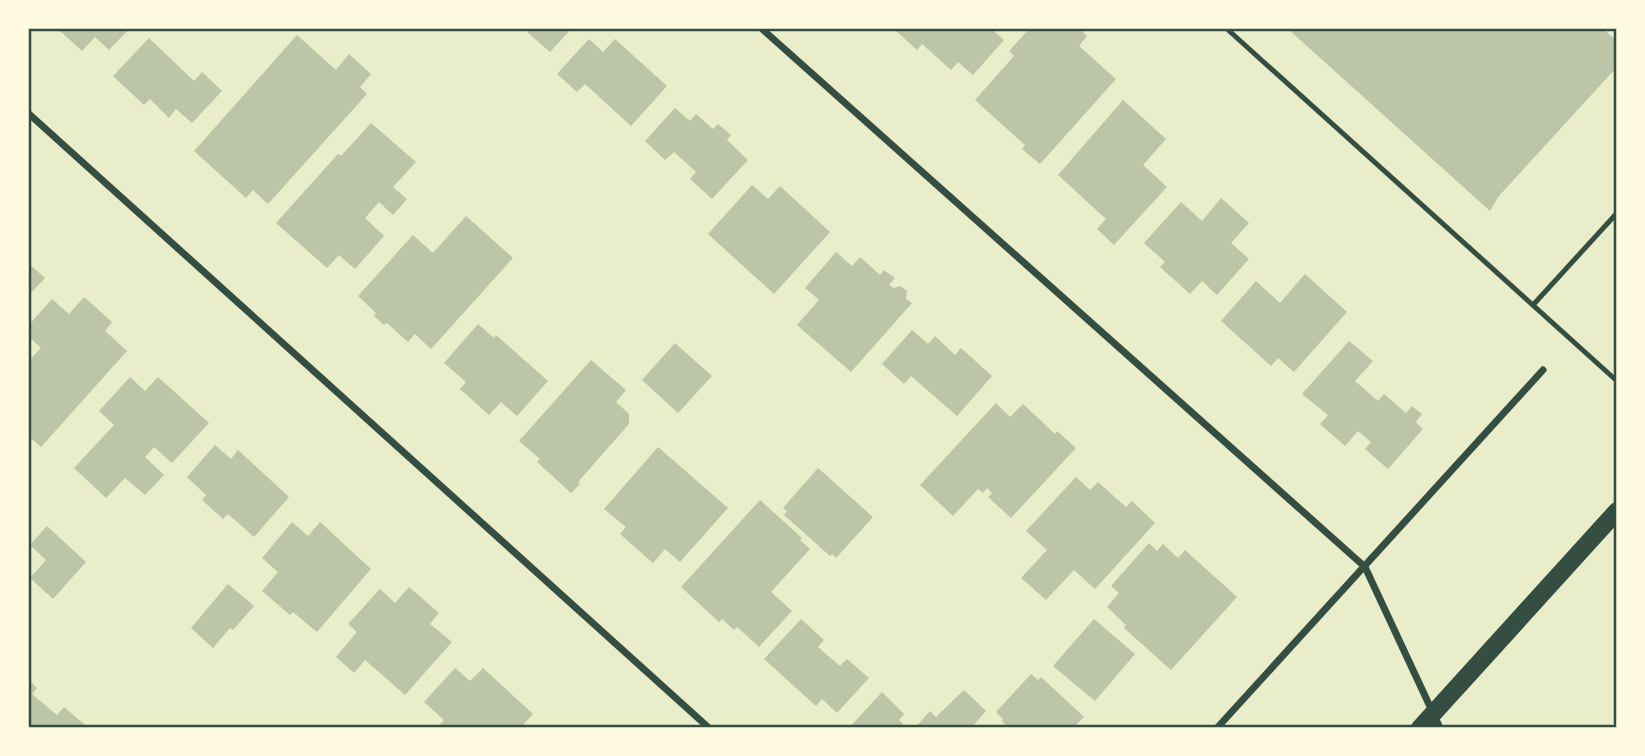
<svg xmlns="http://www.w3.org/2000/svg" width="1645" height="756" font-family="'Public Sans',sans-serif">
<style>
.building{fill:#bcc5a7}
.lines{fill:none;stroke-linecap:round;stroke-linejoin:round}
.service{stroke:#344e41;stroke-width:5}
.minor{stroke:#344e41;stroke-width:7}
.primary{stroke:#344e41;stroke-width:18}
.neatline{fill:none;stroke:#344e41;stroke-width:2.5}
</style>
<rect width="100%" height="100%" fill="#e9edc9"/>
<!-- building -->
<path class="building" d="M57,28h73l-21,22 -14,-13 -13,14z
M531,28h41l-22,24 -23,-20z
M896,28h94l14,12 -31,35 -15,-13 -7,8 -29,-26 -5,6 -23,-21z
M1030,28h48l9,8 -8,10 37,33 -76,85 -18,-15 3,-4 -50,-45 39,-44 -5,-5z
M1287,28h315l15,13v26l-119,130 -8,14z
M297,35l39,35 13,-16 22,20 -11,13 7,7 -99,110 -15,-14 -7,8 -52,-47z
M149,38l45,43 8,-9 20,19 -30,32 -16,-14 -7,9 -19,-19 -6,6 -31,-29z
M589,39l14,13 12,-13 52,47 -36,40 -46,-42 -8,8 -20,-18z
M1123,100l43,39 -23,26 24,22 -53,58 -17,-16 9,-10 -48,-44z
M675,108l15,13 6,-7 17,15 5,-5 13,11 -4,5 21,20 -36,39 -22,-20 6,-7 -22,-20 -9,8 -20,-19z
M371,123l45,39 -23,25 14,12 -14,16 -14,-13 -14,16 19,18 -29,33 -16,-14 -12,13 -51,-45 62,-69 3,2z
M752,185l16,14 12,-13 50,46 -56,62 -66,-60z
M1221,198l28,25 -18,20 18,16 -32,36 -15,-14 -12,13 -30,-27 5,-5 -21,-19 37,-41 21,19z
M466,216l47,42 -82,91 -16,-15 -7,8 -21,-19 -3,2 -10,-9 2,-3 -18,-17 55,-61 20,18z
M836,252l16,14 8,-9 20,18 4,-5 11,8 -6,7 5,3 6,-2 7,5 -1,8 6,4 -61,69 -54,-47 22,-25 -14,-12z
M28,263l17,15 -17,18z
M1305,274l42,38 -53,60 -16,-14 -7,8 -50,-45 35,-40 24,22z
M84,297l28,25 -7,9 22,20 -86,96 -13,-11v-74l13,-14 -13,-12v-10l24,-27 17,15z
M478,324l16,14 2,-3 52,46 -31,35 -16,-14 -12,13 -29,-26 6,-7 -22,-19z
M912,330l16,14 7,-8 20,19 6,-7 31,28 -35,40 -46,-40 -7,8 -22,-20z
M1349,341l24,20 -18,20 23,20 6,-7 22,19 6,-7 10,8 -6,8 7,7 -35,40 -23,-20 6,-7 -13,-11 -13,15 -25,-22 8,-9 -26,-21z
M675,343l37,33 -34,37 -36,-33z
M591,360l35,30 -10,12 13,12v10l-51,58 2,2 -9,9 -34,-31 3,-3 -21,-18z
M130,377l15,14 13,-14 51,46 -37,40 -18,-16 -9,10 19,18 -19,20 -20,-17 -19,20 -32,-30 40,-43 -15,-14z
M996,403l14,14 13,-13 32,30 2,-3 19,17 -65,70 -23,-21 4,-4 -5,-5 -4,5 -5,-4 -25,27 -33,-31z
M215,445l16,14 7,-9 51,47 -35,40 -26,-23 -5,5 -21,-19 4,-5 -19,-18z
M658,447l70,61 -48,54 -15,-13 -12,14 -33,-29 6,-7 -22,-18z
M818,468l55,49 -37,41 -4,-4 -2,2 -46,-41 3,-4 -4,-3z
M1076,477l14,13 8,-8 28,25 6,-6 23,22 -60,66 -21,-19 -28,30 -25,-22 26,-28 -21,-19z
M760,500l42,38 -2,2 10,9 -39,43 21,19 -33,36 -22,-20 -3,3 -12,-11 -3,3 -38,-35z
M292,522l16,14 12,-14 51,47 -54,63 -24,-20 -3,3 -28,-24 16,-19 -16,-14z
M47,526l39,36 -33,37 -23,-21 16,-18 -16,-15z
M1149,543l8,8 6,-7 15,14 7,-8 52,47 -66,73 -47,-42 2,-3 -19,-18 12,-14 -8,-7z
M228,584l26,22 -21,24 -3,-2 -17,20 -22,-20z
M409,587l30,26 -9,11 22,18 -47,53 -40,-35 -11,13 -18,-16 21,-25 -9,-8 32,-35 15,14z
M801,619l23,21 -6,7 22,19 7,-7 22,19 -32,35 -15,-14 -6,7 -52,-47z
M1094,619l41,35 -40,47 -42,-35z
M455,668l15,13 13,-13 50,46 -13,14h-83l7,-8 -20,-18z
M1031,674l7,6 3,-3 43,40 -11,11h-64l-7,-7 1,-2 -7,-7z
M28,679l9,9 -5,6 25,21 7,-8 20,17 -3,4h-53z
M964,690l22,21 -15,17h-56l15,-17 6,6z
M882,692l22,22 -5,6 8,8h-58z"/>
<g class="lines">
<!-- service -->
<path class="service" d="M1226,28l391,353
M1533,305l84,-92"/>
<!-- minor -->
<path class="minor" d="M761,28l604,539 75,161
M28,113l681,615
M1217,728l326,-358"/>
<!-- primary -->
<path class="primary" d="M1420,728l197,-217"/>
</g>
<!-- border -->
<rect width="1645" height="756" fill="none" stroke="#fefae0" stroke-width="60"/>
<rect x="30" y="30" width="1585" height="696" class="neatline"/>
</svg>
